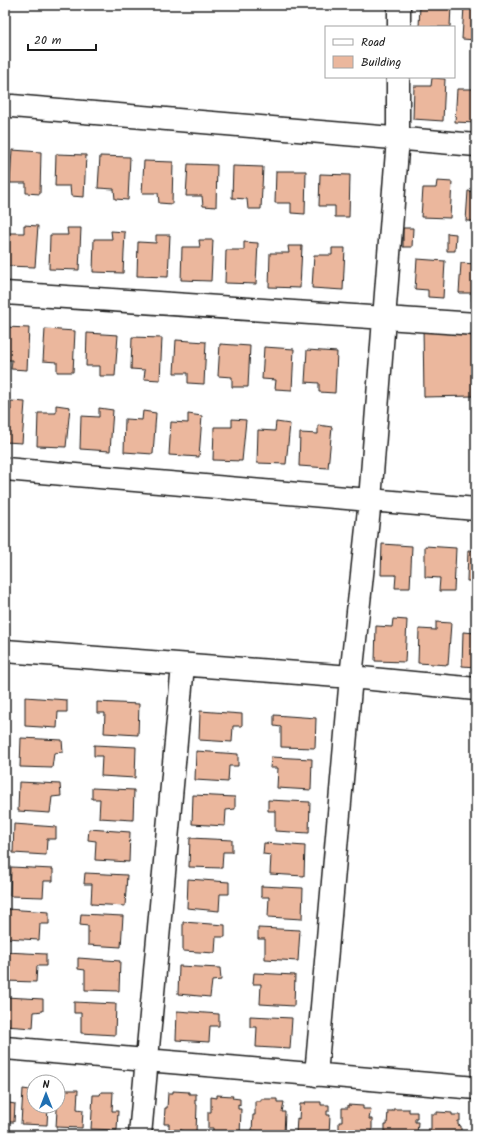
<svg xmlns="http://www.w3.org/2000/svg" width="481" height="1140" font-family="Kalam,sans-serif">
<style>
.building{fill:#ebb79d;stroke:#1c1c1c}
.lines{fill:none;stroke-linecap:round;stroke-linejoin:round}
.minor-casing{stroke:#1c1c1c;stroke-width:25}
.minor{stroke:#fff;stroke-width:22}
</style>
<rect width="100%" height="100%" fill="#fff"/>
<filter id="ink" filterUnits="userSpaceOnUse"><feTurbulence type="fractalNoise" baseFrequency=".025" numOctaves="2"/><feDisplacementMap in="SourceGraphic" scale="8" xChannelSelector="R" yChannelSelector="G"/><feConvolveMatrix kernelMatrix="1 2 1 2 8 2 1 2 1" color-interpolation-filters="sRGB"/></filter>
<g filter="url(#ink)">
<!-- building -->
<path class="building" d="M420,5l31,1 -1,21h-31z
M464,6l12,1v33l-14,-1z
M432,78l13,1 -2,42 -30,-2 1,-33h17z
M474,82h2v41l-21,-1 2,-33h17z
M12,150l29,2 -1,42 -14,-1v-10h-16z
M56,154l30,1 -2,42 -13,-1 -1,-10h-15z
M100,156l30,1 -2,43 -13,-1 -1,-10 -16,-1z
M144,161l29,1 -1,42 -13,-1 -1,-10h-16z
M188,164l29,1 -1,42 -13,-1 -1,-10h-16z
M233,166l30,1 -2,42h-13l-1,-10 -15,-1z
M276,171h30l-1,43 -14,-1v-10h-16z
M320,174l30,1 -1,42h-14v-11h-16z
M437,181l15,1 -2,36 -29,-1 2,-29h13z
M468,191l8,1v29h-10z
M24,225l14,1 -3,41 -30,-1 1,-33h18z
M67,228h14l-2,42 -30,-1 1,-34h18z
M403,228h10l-1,19h-9z
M111,231l14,1 -2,41 -30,-1 1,-33h18z
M447,233l9,1 -1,17h-8z
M156,235h14l-2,42 -31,-1 1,-34 18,1z
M199,240h14l-2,41 -30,-1 1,-33h18z
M244,242l14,1 -2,41 -31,-1 1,-33h18z
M288,246h14l-2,42 -31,-1 1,-34h19z
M332,248h13l-2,42 -31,-2 2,-33h18z
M417,259l28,2 -2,37 -15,-1v-7l-13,-1z
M461,263l15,1v37h-4v-8h-13z
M5,327l24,1 -2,42 -16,-1 1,-9h-7z
M423,327h49l1,69 -49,1z
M45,329l30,2 -2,41h-16v-10l-14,-1z
M87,333l31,2 -3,41h-15v-10h-14z
M132,337l30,1 -2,42 -16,-1 1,-9 -14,-1z
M176,340l30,2 -2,42 -16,-1v-10h-14z
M220,344l30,2 -2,41h-16v-10l-14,-1z
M264,347l30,2 -2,41 -17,-1 1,-9 -14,-1z
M307,350l30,2 -2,41 -16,-1v-9l-14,-1z
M11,401l14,1 -3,41 -17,-1v-33l6,1z
M56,405l14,2 -4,40 -29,-1 1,-33h18z
M99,408l14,2 -3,41 -30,-2 1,-33 18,1z
M143,411l13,2 -3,41 -29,-2 1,-33 17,1z
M188,414l14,2 -3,41 -30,-2 2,-33 17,1z
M232,419l14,1 -4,41 -29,-1 1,-33h18z
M276,422l14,2 -4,40 -29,-1 1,-33 17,1z
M318,425l14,2 -4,41 -29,-2 1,-33 18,1z
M382,544l30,2 -2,42h-15l1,-13h-15z
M425,546l31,2 -2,43h-15l1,-13 -15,-1z
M468,550l8,1v30h-9z
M393,619l14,1 -2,42 -30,-1 1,-35 16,1z
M436,622l15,1 -3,42 -30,-2 1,-34 17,1z
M463,632l13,1v34l-14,-1z
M25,697l42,3v12h-9l-1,16 -32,-2z
M97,702l42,2 -1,31 -34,-2 1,-20h-8z
M200,711l42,3v12h-9l-1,16 -33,-2z
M274,715l42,3 -1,30 -34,-1v-20l-7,-1z
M21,738l41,2 1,12 -9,1 -2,15 -32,-1z
M94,745l42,2 -1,31 -34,-2 1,-20h-8z
M196,751l42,3v12h-9l-1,16 -33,-2z
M271,757l41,2 -1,31 -34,-2 1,-20h-8z
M19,782l41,2 1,12 -9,1 -2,16 -32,-2z
M92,788l42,2 -1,30 -34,-2 1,-19h-8z
M193,795l42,2v12l-9,1 -1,16 -33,-2z
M268,800l42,2 -1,31 -34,-2v-20h-7z
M14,824l42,3v12h-9l-1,16 -33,-2z
M89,829l41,3 -1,30 -34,-2 1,-19 -8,-1z
M190,838l42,2v12h-9l-1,16 -33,-1z
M264,843l41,3 -1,30 -34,-2 1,-19 -8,-1z
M11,867l42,2v12h-9l-1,16 -33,-1z
M85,873l42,2 -2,31 -34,-2 1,-20h-8z
M188,879l41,3v12h-9l-1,17 -32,-3z
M261,886l42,2 -1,31 -34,-2 1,-20h-8z
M7,909l42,3v12h-9l-1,16 -33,-2z
M81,914l42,2 -2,31 -33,-2v-19l-8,-1z
M183,922l42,3v12h-9l-1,16 -32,-2z
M258,928l42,2 -2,31 -33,-2v-20h-7z
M5,952l41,2v12h-9l-1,16 -31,-1z
M78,958l42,3 -1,30 -34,-1v-20l-7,-1z
M179,966l41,2 1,12 -9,1 -2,16 -32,-3z
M254,973l41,2 -1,31 -34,-2 1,-20h-8z
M5,997l38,2v12l-9,1 -1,16 -28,-2z
M74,1002l42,2 -1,31 -34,-2v-20h-7z
M177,1011l42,3v12h-9l-1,16 -33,-2z
M250,1016l42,2 -2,31 -34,-2 1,-20h-7z
M5,1084h4v19l6,1 -1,18h-9z
M31,1086h3v20h14l-1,19 -26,-1 2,-35 7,1z
M66,1090h12l-1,19 6,1 -1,18 -26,-1 2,-35 7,1z
M173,1091l16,1v2h7v6h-1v4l2,1 -1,28 -14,-1v-2h-13v-6h-5l1,-16h2l1,-15h5z
M101,1092h12l-1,19h6l-1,19 -26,-1 2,-34h7z
M217,1095l16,1 -1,2 8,1v6l-2,-1v5h3l-1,26 -27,-1v-6h-5v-16h3v-15l6,1z
M261,1099h16v3h7l-2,10h3l-1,23h-27v-4h-5l1,-16h2v-14h6z
M305,1102h16v3h8v6h-2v4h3l-1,20 -33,-1 1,-16 2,1 1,-15h5z
M348,1105l15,1v3h8l-2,10h3v16h-33v-13h3v-14h6z
M393,1109h16v3h8v6h-2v4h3l-1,13h-32v-10h2l1,-14h5z
M437,1112l15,1v2h8v6h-2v4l3,1v9h-33v-6h3v-15h6z"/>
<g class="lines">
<!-- minor casing -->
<g class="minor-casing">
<path id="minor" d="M399,27v-22
M12,106l464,39
M5,293l471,31
M5,469l471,40
M5,651l346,26 125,12
M5,1048l471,40
M316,1075l35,-398 19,-177 28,-362v-61
M140,1135l43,-470"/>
</g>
<!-- minor -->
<use href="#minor" class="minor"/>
</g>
</g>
<!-- margin -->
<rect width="481" height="1140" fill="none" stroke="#fff" stroke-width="20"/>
<rect x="10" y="10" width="461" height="1120" fill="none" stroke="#1c1c1c" stroke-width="1.5" filter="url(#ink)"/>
<!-- legend -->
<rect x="325" y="26" width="130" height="52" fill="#ffffff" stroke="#a4a4a4"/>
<rect x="333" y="39" width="20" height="6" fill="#ffffff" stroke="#a4a4a4"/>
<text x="361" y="46" font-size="12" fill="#1c1c1c">Road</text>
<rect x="333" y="56" width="20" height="12" fill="#ebb79d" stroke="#a4a4a4"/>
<text x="361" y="66" font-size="12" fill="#1c1c1c">Building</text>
<!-- north arrow -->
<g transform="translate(46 1094)"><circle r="19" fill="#ffffff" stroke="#a4a4a4"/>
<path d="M0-3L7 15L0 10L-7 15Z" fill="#1f6fb2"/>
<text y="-6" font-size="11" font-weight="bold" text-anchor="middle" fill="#1c1c1c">N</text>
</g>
<!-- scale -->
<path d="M28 44v6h68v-6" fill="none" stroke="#1c1c1c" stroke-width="2"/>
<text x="34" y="44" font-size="12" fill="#1c1c1c" stroke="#ffffff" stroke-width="3" paint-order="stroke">20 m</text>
</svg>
